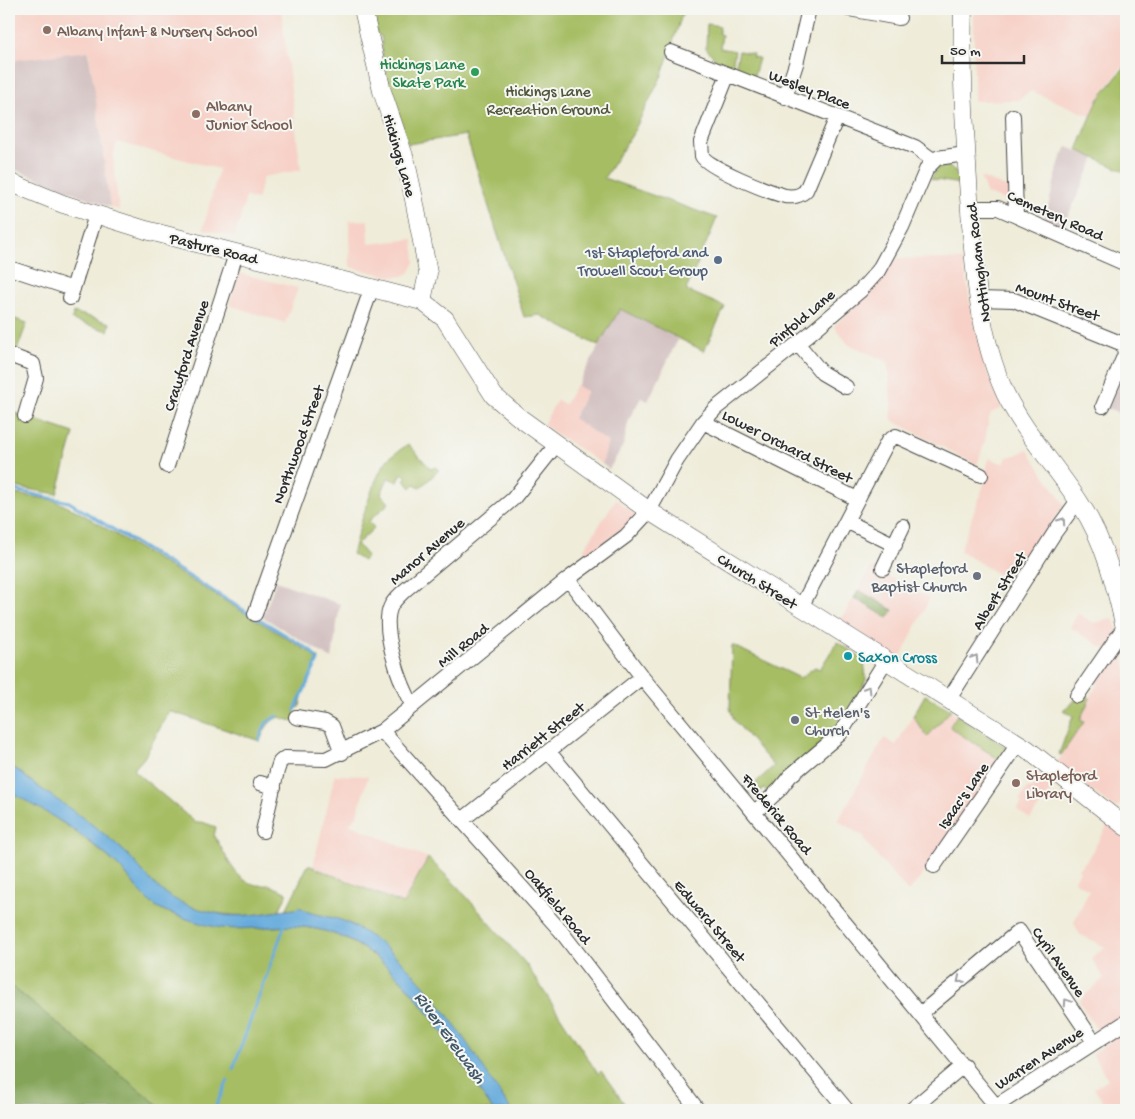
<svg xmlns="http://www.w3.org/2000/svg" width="1135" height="1119" font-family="'Gochi Hand',sans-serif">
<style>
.built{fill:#f7d1c7}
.industrial{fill:#d2bfc0}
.green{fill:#a6bd63;stroke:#687447}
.forest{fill:#84a459;stroke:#586842}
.water{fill:#66abdc;stroke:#486b84}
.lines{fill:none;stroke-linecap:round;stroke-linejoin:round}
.stream{stroke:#66abdc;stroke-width:3}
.minor-casing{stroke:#484845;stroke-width:16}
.major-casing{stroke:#484845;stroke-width:19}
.minor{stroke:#fff;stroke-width:14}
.major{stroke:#fff;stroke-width:18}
.oneway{stroke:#a0a0a0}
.education-dot{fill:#8d6e63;stroke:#f6f6f2;stroke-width:2}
.leisure-dot{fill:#2e9e5b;stroke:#f6f6f2;stroke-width:2}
.service-dot{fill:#5c6f8a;stroke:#f6f6f2;stroke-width:2}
.worship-dot{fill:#6b7280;stroke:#f6f6f2;stroke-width:2}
.culture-dot{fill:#0f9aa8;stroke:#f6f6f2;stroke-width:2}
.labels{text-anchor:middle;stroke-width:4;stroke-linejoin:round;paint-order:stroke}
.education-label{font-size:16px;fill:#785e54;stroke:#f6f6f2;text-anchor:start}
.leisure-label{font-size:16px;fill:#27864d;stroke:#f6f6f2;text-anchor:end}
.street-label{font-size:16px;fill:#2b2b2b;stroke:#f6f6f2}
.park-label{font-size:16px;fill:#50573c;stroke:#f6f6f2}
.service-label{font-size:16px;fill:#4e5e75;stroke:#f6f6f2;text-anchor:end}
.worship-label{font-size:16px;fill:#5b616d;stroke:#f6f6f2;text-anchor:end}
.culture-label{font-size:16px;fill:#0d838f;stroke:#f6f6f2;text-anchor:start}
.water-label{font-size:18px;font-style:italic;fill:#405869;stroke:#f6f6f2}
</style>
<rect width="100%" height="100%" fill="#f6f6f2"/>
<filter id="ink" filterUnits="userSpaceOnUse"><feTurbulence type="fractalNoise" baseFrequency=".02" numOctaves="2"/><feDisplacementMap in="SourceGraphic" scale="10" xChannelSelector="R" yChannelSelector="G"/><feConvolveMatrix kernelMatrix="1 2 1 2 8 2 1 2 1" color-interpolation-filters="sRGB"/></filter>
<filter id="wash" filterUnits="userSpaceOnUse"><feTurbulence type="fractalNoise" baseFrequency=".0096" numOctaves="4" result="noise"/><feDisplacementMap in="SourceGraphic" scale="20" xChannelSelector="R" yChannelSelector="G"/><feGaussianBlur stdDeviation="1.12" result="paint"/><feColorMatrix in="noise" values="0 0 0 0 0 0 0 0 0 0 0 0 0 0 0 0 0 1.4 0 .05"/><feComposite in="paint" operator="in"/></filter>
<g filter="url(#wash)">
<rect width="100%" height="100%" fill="#efecd9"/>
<!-- built -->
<path class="built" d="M9,9h272l20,161 -38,7 -6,23 -11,-3 -11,40 -32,-8 16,-60 -102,-27 -4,16 6,52 -9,-3 -21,-156 -80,10z
M974,9h152v52l-29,39 -6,16 -60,-25 -13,9 -44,1z
M980,177l29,11 -1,13 -21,-7z
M368,220l1,24 44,-5 2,23 -6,11 -6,3 -11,1 -42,-10 -1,-46z
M897,258l66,2 7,42 9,40 9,33 14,33 -11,5 -2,5 -4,23 -8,24 -85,-45 -4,-58 -40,-18 -14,-18 36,-33z
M239,273l59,15 -13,35 -56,-18z
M576,385l11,6 -14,26 35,25 -6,22 -59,-39 14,-25 8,4z
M1027,449l37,55 -51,79 -53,-32 23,-64 6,-29 15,6 3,-7 10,-2z
M616,499l21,17 -48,39 -5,-6z
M1126,545v55l-11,-51z
M871,567l59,31 -30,61 -59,-39z
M1078,614l16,9 19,-5 7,19 6,34v109l-3,19 -4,7 -4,2 -59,-44 28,-42 -4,-2 31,-67 -41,-26z
M925,695l82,53 -82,124 -17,20 -44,-52 1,-3 -27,-16 46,-83 12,7z
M335,775l33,1 -11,40 -8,8 79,34 -25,47 -90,-39z
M1043,776l12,9 -25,34 -13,-9 5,-8 -3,-2 9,-13 4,2z
M1108,825l18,14v271h-27l7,-4 -12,-18 14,-9 -16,-25 14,-9 -27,-44 25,-23 -13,-20 14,-11 -26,-13 -5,-12 15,-32 -15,-9 6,-10 -2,-2 9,-9z"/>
<!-- industrial -->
<path class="industrial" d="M88,51l6,35 16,121 -101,-40v-91l7,-16z
M1067,147l28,11 -32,68 -18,-8 15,-58z
M619,309l59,30 -30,62 -7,-3 -12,21 -6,27 -14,23 -7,-5 6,-22 -35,-24 14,-27 -10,-5z
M1126,365v51l-18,-8z
M276,581l64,23 -8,55 -69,-42z"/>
<!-- green -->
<path class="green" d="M371,9h313l-22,66 -30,60 -28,43 113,40 -31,72 39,17 -21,44 -84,-42 -22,37 -58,-31 -16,2 -58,-182 -58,9c-9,-28 -20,-57 -25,-86 -2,-8 0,-13 -2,-22l-4,-1z
M707,24l13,2 -1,8 3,1 -2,13 15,3 -3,16 -15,-6 -11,-13z
M739,51l14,3 -1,3 7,1 -5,18 -19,-8z
M1126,65v107l-49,-22 21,-50z
M947,166l9,5 4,13 -29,-5 7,-12z
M73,312l37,11 -2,8 -36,-11z
M9,317l18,6 -10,27 -8,-3z
M9,411l65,22 -17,61 -48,-8z
M408,444l23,25 4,-2 4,3 -19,18 -5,-4 -4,4 -7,-8 3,-3 -5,-4 -4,9 -10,-4 -7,16 8,9 -20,18 5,7 -17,16 10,12 -4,5 -11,-7c7,-23 21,-79 37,-96 6,-5 13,-9 19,-14z
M9,493l44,7 26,12 240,146 -16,35 -3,13 -5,5v11l-16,-5c-12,5 -14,12 -19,24l-91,-30 -25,47 -11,12 63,53 6,-1 14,5 -2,9c11,15 19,43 39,48 5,2 11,1 16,1 6,2 12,5 18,8l-8,18c-34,10 -92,3 -119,-21 -13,-11 -22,-25 -34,-37 -28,-26 -60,-45 -90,-68 -10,-7 -16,-15 -27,-20z
M837,642l27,17 2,21 -21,42 -76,71 -5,-4 -7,4h-5v-7l22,-20 -40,-46 -4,-12 2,-63 68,33 15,-11 5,2z
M1083,694l7,4 -10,22 4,2 -23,33 -2,-1 14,-38 -10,-6z
M925,695l26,15 -24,27 -14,-21z
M957,715l50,33 -7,12 -49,-32 -1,-2z
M9,791c39,21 76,45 109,75 16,15 24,34 45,44 28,12 58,19 88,18 18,0 36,-3 53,-1 94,11 141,115 189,183h-329l-155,-126z
M428,858l28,27 70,79 72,110 3,-3 28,39h-118l-70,-103 -22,-27 -43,-39 -27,-18 -44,-12 -6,-4 -3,2 -10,1 22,-45 95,39z"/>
<!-- forest -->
<path class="forest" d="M859,590l34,20 -5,8 -34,-20z
M9,984l155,126h-155z"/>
<!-- water -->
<path class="water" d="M9,765c12,6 16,13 27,20 31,22 63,42 91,69 12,11 21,26 34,36 16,14 43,21 63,25 25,3 47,-4 72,-6l3,-2c4,1 5,3 9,5 14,4 28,5 40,11 75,38 118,121 163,187h-18c-47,-68 -96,-173 -189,-183 -27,-3 -55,4 -83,1 -18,-3 -41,-11 -58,-18 -19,-9 -22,-19 -35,-33 -9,-12 -22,-22 -33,-31 -26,-22 -57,-38 -86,-55z"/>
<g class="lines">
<!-- stream -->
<path class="stream" d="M9,489l60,13 181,112
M256,617l54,33 8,10 -23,50
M259,740l7,-17 11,-7
M233,1069l52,-145
M214,1110l14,-30"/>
</g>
</g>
<g filter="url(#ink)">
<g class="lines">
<!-- minor casing -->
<g class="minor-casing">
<path id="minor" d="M849,9l50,9
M671,52l244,95 19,14
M728,74l-27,68 1,14c6,12 68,36 83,40 7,1 16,0 21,-6l31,-73
M785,97l11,-33 13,-55
M1013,116l3,99
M970,208h28l128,56
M9,268l64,21
M70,298l26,-83
M979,299l35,1 109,44 2,10 -22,52
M798,344l24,29 24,14
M9,355l24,9 3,14 -11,38
M703,422l154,77
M167,466l69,-212
M846,521l49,24
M883,568l20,-42
M568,579l74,98 354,429 130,-84
M1114,581l12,4
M801,607l87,-166 8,-5 85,39
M255,614l117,-327
M1077,696l48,-70
M949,699l106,-167 19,-26 5,-4
M413,706c-12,-20 -33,-78 -22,-100 3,-6 9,-11 13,-15l109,-92 43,-54
M296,717l29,5 7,4 10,27
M382,731l178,199 138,180
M549,752l298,358
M260,783l14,4
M755,812l24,-22 11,-14 50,-42 46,-74
M462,820l180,-143
M263,831l14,-60 3,-9 5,-4 41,1 56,-28 186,-152 58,-43 23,-25 28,-51 26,-38 13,-14 91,-72 53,-45 18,-20 24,-44 25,-59 10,-10 29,-4
M934,866l84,-122
M920,1014l99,-83 75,111
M911,1110l53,-45"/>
</g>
<!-- major casing -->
<g class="major-casing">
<path id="major" d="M363,9l19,82 24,71 7,32 15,79 -6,28
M963,9c-2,63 2,125 6,188 5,66 8,135 36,196 20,41 52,74 76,112 25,38 35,84 45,127
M9,182l54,22 83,26 276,71 23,18 49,77 26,22 129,93 378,238 99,78"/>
</g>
<!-- minor -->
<use href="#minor" class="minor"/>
<!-- major -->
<use href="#major" class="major"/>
</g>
<!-- one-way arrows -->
<defs><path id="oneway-chevron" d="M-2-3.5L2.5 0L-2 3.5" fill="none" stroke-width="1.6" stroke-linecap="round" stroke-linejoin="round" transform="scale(1.25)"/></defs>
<g class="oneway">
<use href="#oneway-chevron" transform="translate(1062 521) rotate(-55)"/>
<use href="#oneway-chevron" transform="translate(975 658) rotate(-57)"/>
<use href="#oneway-chevron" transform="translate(868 689) rotate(-58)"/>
<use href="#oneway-chevron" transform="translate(960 980) rotate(140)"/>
<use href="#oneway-chevron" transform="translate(1067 1002) rotate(-124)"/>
</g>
</g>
<!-- markers -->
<g class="education-dot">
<circle cx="47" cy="30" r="5"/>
<circle cx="196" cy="114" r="5"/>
<circle cx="1016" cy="783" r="5"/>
</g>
<circle class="leisure-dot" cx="475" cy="72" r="5"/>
<circle class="service-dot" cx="718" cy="260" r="5"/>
<g class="worship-dot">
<circle cx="977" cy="576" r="5"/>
<circle cx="795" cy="720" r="5"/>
</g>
<circle class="culture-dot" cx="848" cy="656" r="5"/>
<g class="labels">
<!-- education labels -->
<g class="education-label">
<text x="57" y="36">Albany Infant &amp; Nursery School</text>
<text x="206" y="111">Albany<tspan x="206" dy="18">Junior School</tspan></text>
<text x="1026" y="780">Stapleford<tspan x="1026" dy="18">Library</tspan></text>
</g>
<!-- leisure labels -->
<g class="leisure-label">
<text x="465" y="69">Hickings Lane<tspan x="465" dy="18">Skate Park</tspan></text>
</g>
<!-- street labels -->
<g class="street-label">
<text transform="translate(810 88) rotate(21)" y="6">Wesley Place</text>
<text transform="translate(401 155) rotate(74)" y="6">Hickings Lane</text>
<text transform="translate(1056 214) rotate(24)" y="6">Cemetery Road</text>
<text transform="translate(214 247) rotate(14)" y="6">Pasture Road</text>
<text transform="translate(977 263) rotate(-97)" y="6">Nottingham Road</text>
<text transform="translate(1058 300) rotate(20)" y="6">Mount Street</text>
<text transform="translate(801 317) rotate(-40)" y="6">Pinfold Lane</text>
<text transform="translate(185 355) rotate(-72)" y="6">Crawford Avenue</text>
<text transform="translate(297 444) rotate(-70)" y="6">Northwood Street</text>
<text transform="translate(788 445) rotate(27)" y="6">Lower Orchard Street</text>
<text transform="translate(426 550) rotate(-41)" y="6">Manor Avenue</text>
<text transform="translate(758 580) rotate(32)" y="6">Church Street</text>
<text transform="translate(998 590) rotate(-58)" y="6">Albert Street</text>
<text transform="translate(462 644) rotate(-39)" y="6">Mill Road</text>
<text transform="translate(542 735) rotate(-38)" y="6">Harriett Street</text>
<text transform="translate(962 795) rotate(-55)" y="6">Isaac's Lane</text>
<text transform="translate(778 813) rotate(50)" y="6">Frederick Road</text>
<text transform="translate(559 905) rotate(50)" y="6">Oakfield Road</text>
<text transform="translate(711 920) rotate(50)" y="6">Edward Street</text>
<text transform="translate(1060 961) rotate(55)" y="6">Cyril Avenue</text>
<text transform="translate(1038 1057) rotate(-33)" y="6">Warren Avenue</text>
</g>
<!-- park labels -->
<g class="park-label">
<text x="548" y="96">Hickings Lane<tspan x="548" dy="18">Recreation Ground</tspan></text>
</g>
<!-- service labels -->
<g class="service-label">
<text x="708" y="257">1st Stapleford and<tspan x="708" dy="18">Trowell Scout Group</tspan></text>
</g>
<!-- worship labels -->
<g class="worship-label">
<text x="967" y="573">Stapleford<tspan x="967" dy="18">Baptist Church</tspan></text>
<text x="805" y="717" text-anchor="start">St Helen's<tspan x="805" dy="18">Church</tspan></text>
</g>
<!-- culture labels -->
<g class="culture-label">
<text x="858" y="662">Saxon Cross</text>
</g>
<!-- water labels -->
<g class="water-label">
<text transform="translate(451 1037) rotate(54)" y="6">River Erewash</text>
</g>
</g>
<!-- margin -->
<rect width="1135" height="1119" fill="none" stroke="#f6f6f2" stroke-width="30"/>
<!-- scale -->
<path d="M942 55v8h82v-8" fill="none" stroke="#2b2b2b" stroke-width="2.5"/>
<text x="950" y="55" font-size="15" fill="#2b2b2b" stroke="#f6f6f2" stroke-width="4" paint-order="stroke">50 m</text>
</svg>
